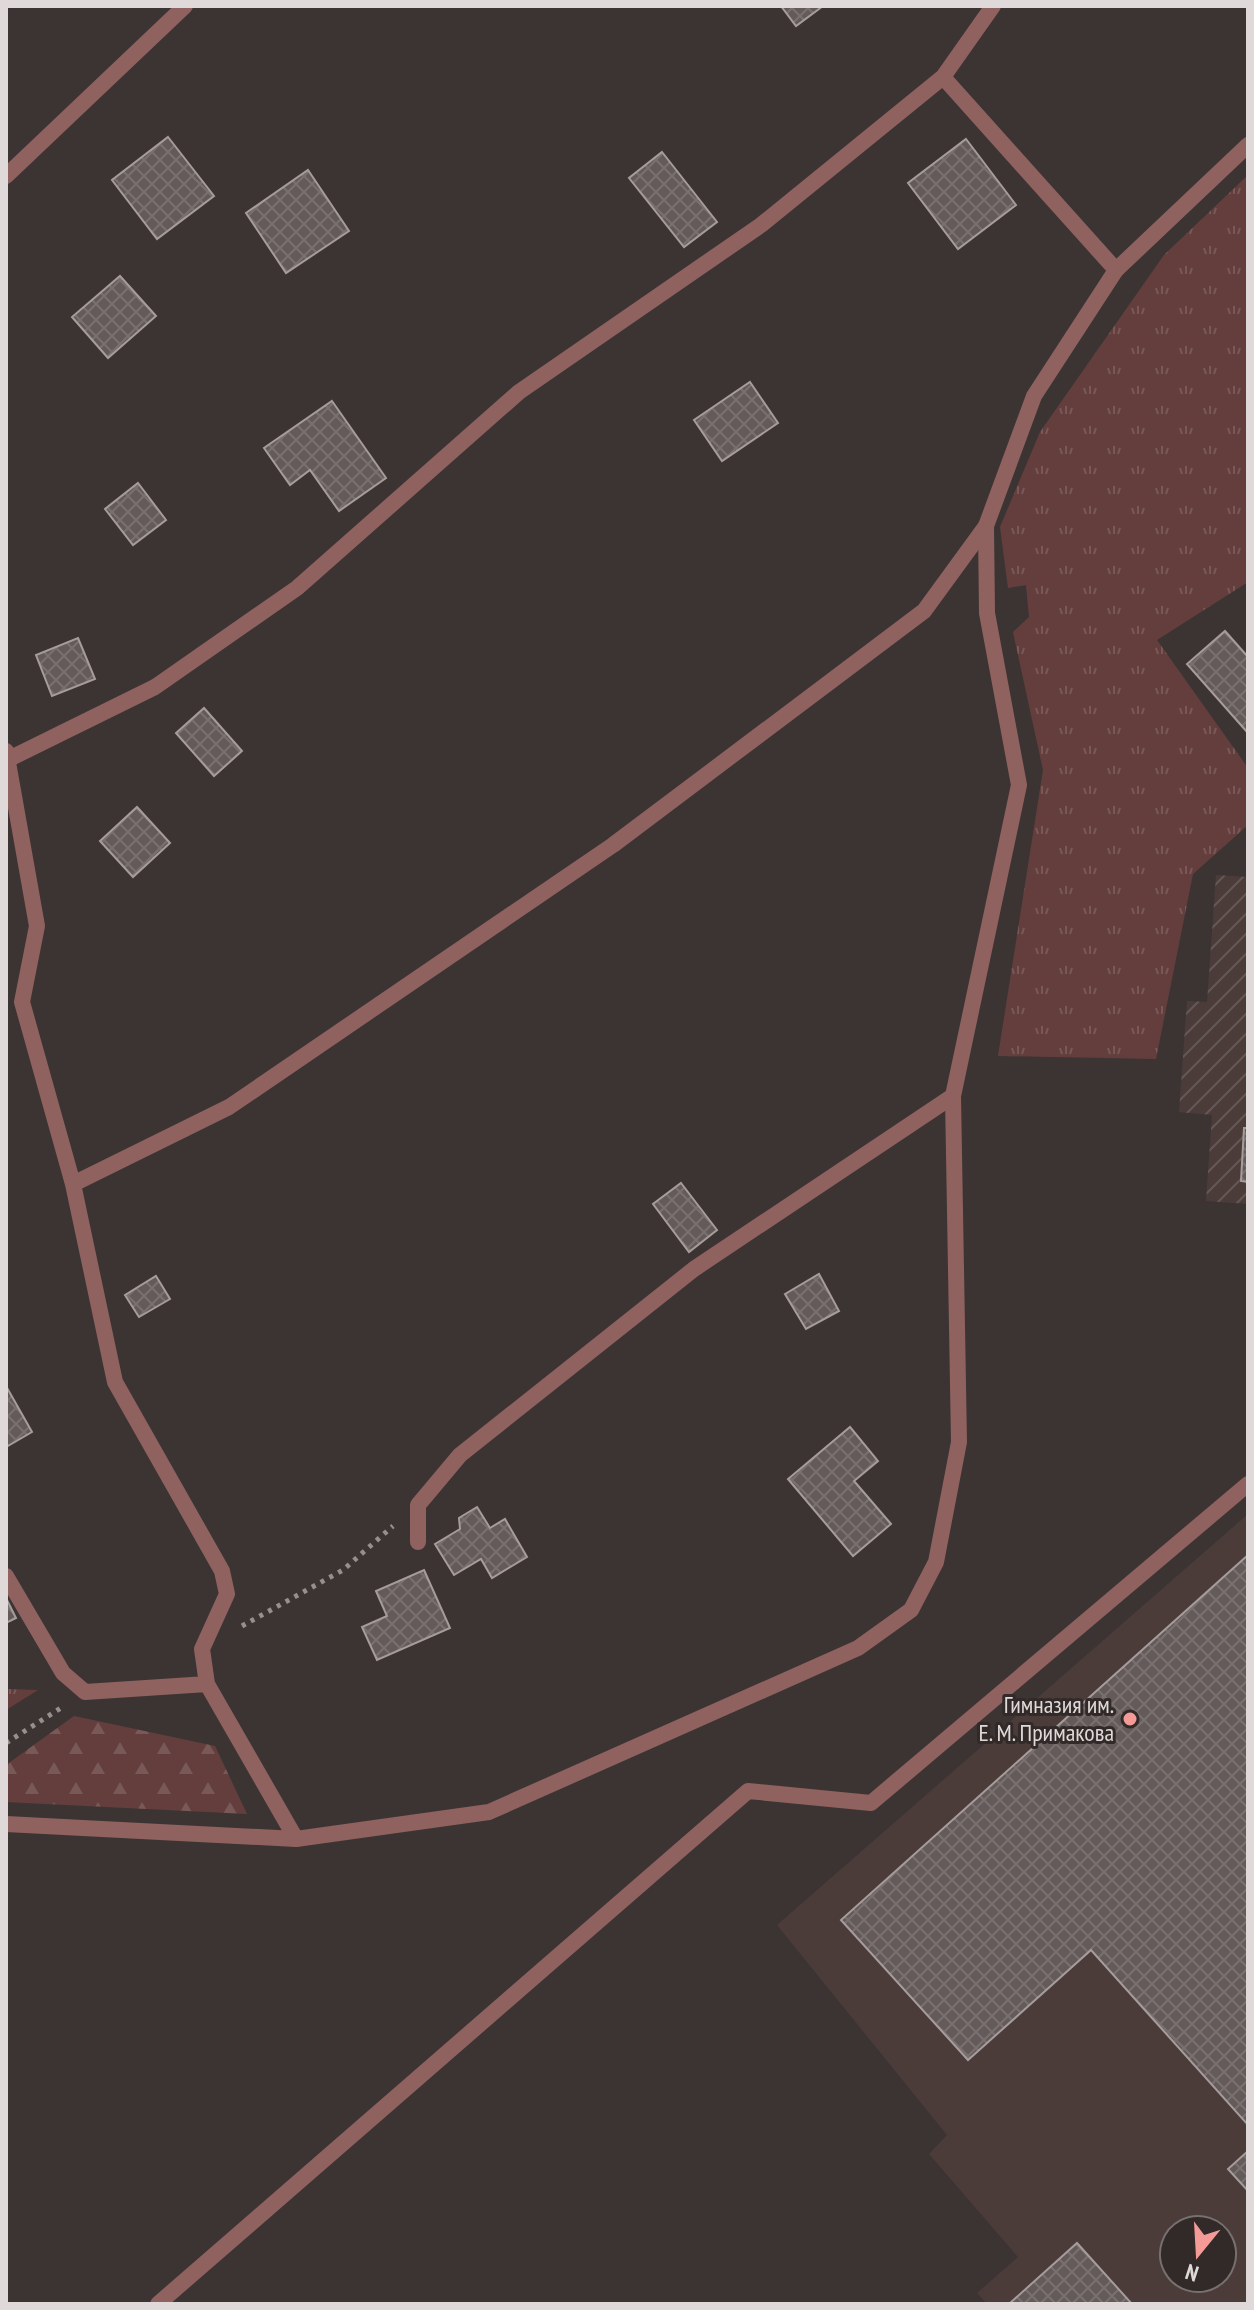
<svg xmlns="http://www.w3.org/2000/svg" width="1254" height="2310" font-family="'PT Sans Narrow',sans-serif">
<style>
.built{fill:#4b3c3a;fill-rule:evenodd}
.industrial{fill:url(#industrial-furrows)}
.grass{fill:url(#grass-tufts)}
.forest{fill:url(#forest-firs)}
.building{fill:url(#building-cross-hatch);stroke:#a69c9b;stroke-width:2}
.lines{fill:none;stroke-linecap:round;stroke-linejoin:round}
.path{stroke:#958f8e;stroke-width:5;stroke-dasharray:4 6;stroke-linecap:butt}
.lane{stroke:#8f625f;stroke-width:16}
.street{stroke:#8f625f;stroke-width:16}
.poi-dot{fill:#f59b97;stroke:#312a29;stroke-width:3}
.labels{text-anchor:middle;stroke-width:6;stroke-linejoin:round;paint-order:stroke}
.poi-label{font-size:24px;fill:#dfdad9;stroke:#312a29;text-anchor:end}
</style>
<defs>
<pattern id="industrial-furrows" width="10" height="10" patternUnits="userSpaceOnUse" patternTransform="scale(2)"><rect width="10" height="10" fill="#4b3c3a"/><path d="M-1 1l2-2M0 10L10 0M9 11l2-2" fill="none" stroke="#645856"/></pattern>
<pattern id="grass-tufts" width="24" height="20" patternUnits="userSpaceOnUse" patternTransform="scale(2)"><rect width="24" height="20" fill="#633e3d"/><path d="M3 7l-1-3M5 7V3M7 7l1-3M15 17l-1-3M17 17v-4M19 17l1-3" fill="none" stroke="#795958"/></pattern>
<pattern id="forest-firs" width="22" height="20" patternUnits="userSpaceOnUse" patternTransform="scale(2)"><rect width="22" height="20" fill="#633e3d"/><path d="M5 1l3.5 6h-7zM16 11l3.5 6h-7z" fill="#795958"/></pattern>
<pattern id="building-cross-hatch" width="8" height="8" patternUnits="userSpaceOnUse" patternTransform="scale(2)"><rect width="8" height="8" fill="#635a59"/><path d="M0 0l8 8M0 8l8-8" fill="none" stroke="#797170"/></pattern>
</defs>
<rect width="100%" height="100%" fill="#3c3433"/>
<!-- built -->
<path class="built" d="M1248,1514v790h-261l-10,-11 41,-36 -89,-103 18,-19 -170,-210zM1174,2230h48v48h-48z"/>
<!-- industrial -->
<path class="industrial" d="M1216,875l32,2v327l-42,-3 6,-86 -33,-3 8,-111 20,1z"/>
<!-- grass -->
<path class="grass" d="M1248,175v407l-91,58 91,128v57l-55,49 -37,185 -158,-3 45,-286 -30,-138 16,-15 -3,-32 -18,3 -8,-61 40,-95 124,-177z
M6,1689l32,1 -32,20z"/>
<!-- forest -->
<path class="forest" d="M74,1716l141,30 32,68 -241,-12v-37z"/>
<!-- building -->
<path class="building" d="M781,6h42l-27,20z
M168,137l46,59 -57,43 -45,-59z
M966,139l50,66 -58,44 -50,-66z
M662,152l55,70 -33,25 -55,-69z
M308,170l41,61 -63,42 -40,-60z
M120,276l36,40 -48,42 -36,-41z
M750,382l28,41 -56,38 -28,-41z
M332,401l54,77 -47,33 -29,-41 -20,15 -26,-37z
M138,483l28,37 -33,25 -28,-36z
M1225,631l23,26v76l-61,-69z
M78,638l17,41 -43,17 -16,-41z
M204,708l38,43 -28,25 -38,-43z
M137,807l33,36 -37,34 -33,-36z
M1244,1128h4v54l-7,-1z
M681,1183l36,47 -28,22 -36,-48z
M819,1274l20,37 -33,18 -21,-35z
M156,1276l14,23 -31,18 -14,-22z
M6,1386l26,46 -26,15z
M850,1427l28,34 -24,20 37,43 -38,32 -65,-77z
M477,1507l13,21 15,-9 22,38 -35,21 -11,-19 -27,16 -19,-31 25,-15 -1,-11z
M1248,1555v570l-157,-175 -123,110 -127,-140z
M424,1570l26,58 -73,32 -15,-33 25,-11 -11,-25z
M6,1598l10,20 -10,5z
M1248,2151v40l-20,-22z
M1077,2243l55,61h-123z"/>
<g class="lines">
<!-- path -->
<path class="path" d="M242,1626l101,-56 50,-44
M6,1743l58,-37"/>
<!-- lane -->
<path class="lane" d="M943,77l173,193
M6,176l179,-170
M6,751l31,175 -15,76 51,182 42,198 107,189 5,23 -25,55 5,35 89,155
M9,759l146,-72 142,-99 222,-196 242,-167 182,-148 50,-71
M73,1184l156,-77 384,-262 311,-234 62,-85
M418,1542v-37l42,-50 234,-186 259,-173
M6,1576l57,97 22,19 122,-8
M158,2304l590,-513 123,12 377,-319"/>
<!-- street -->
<path class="street" d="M6,1824l290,15 193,-27 369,-164 53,-38 25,-48 23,-120 -6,-346 66,-311 -32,-172 -1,-87 48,-130 82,-126 132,-125"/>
</g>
<!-- markers -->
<circle class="poi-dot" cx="1130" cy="1719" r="8"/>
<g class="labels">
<!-- poi labels -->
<g class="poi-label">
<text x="1114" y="1713">Гимназия им.<tspan x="1114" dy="28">Е. М. Примакова</tspan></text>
</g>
</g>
<!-- border -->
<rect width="1254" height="2310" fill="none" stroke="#dfdad9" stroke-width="16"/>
<!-- north arrow -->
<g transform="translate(1198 2254) rotate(198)"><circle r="38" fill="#312a29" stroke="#77706f" stroke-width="2"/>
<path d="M0-6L14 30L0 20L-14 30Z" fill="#f59b97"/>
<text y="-12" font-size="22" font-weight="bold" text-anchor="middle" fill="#dfdad9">N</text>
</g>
</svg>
